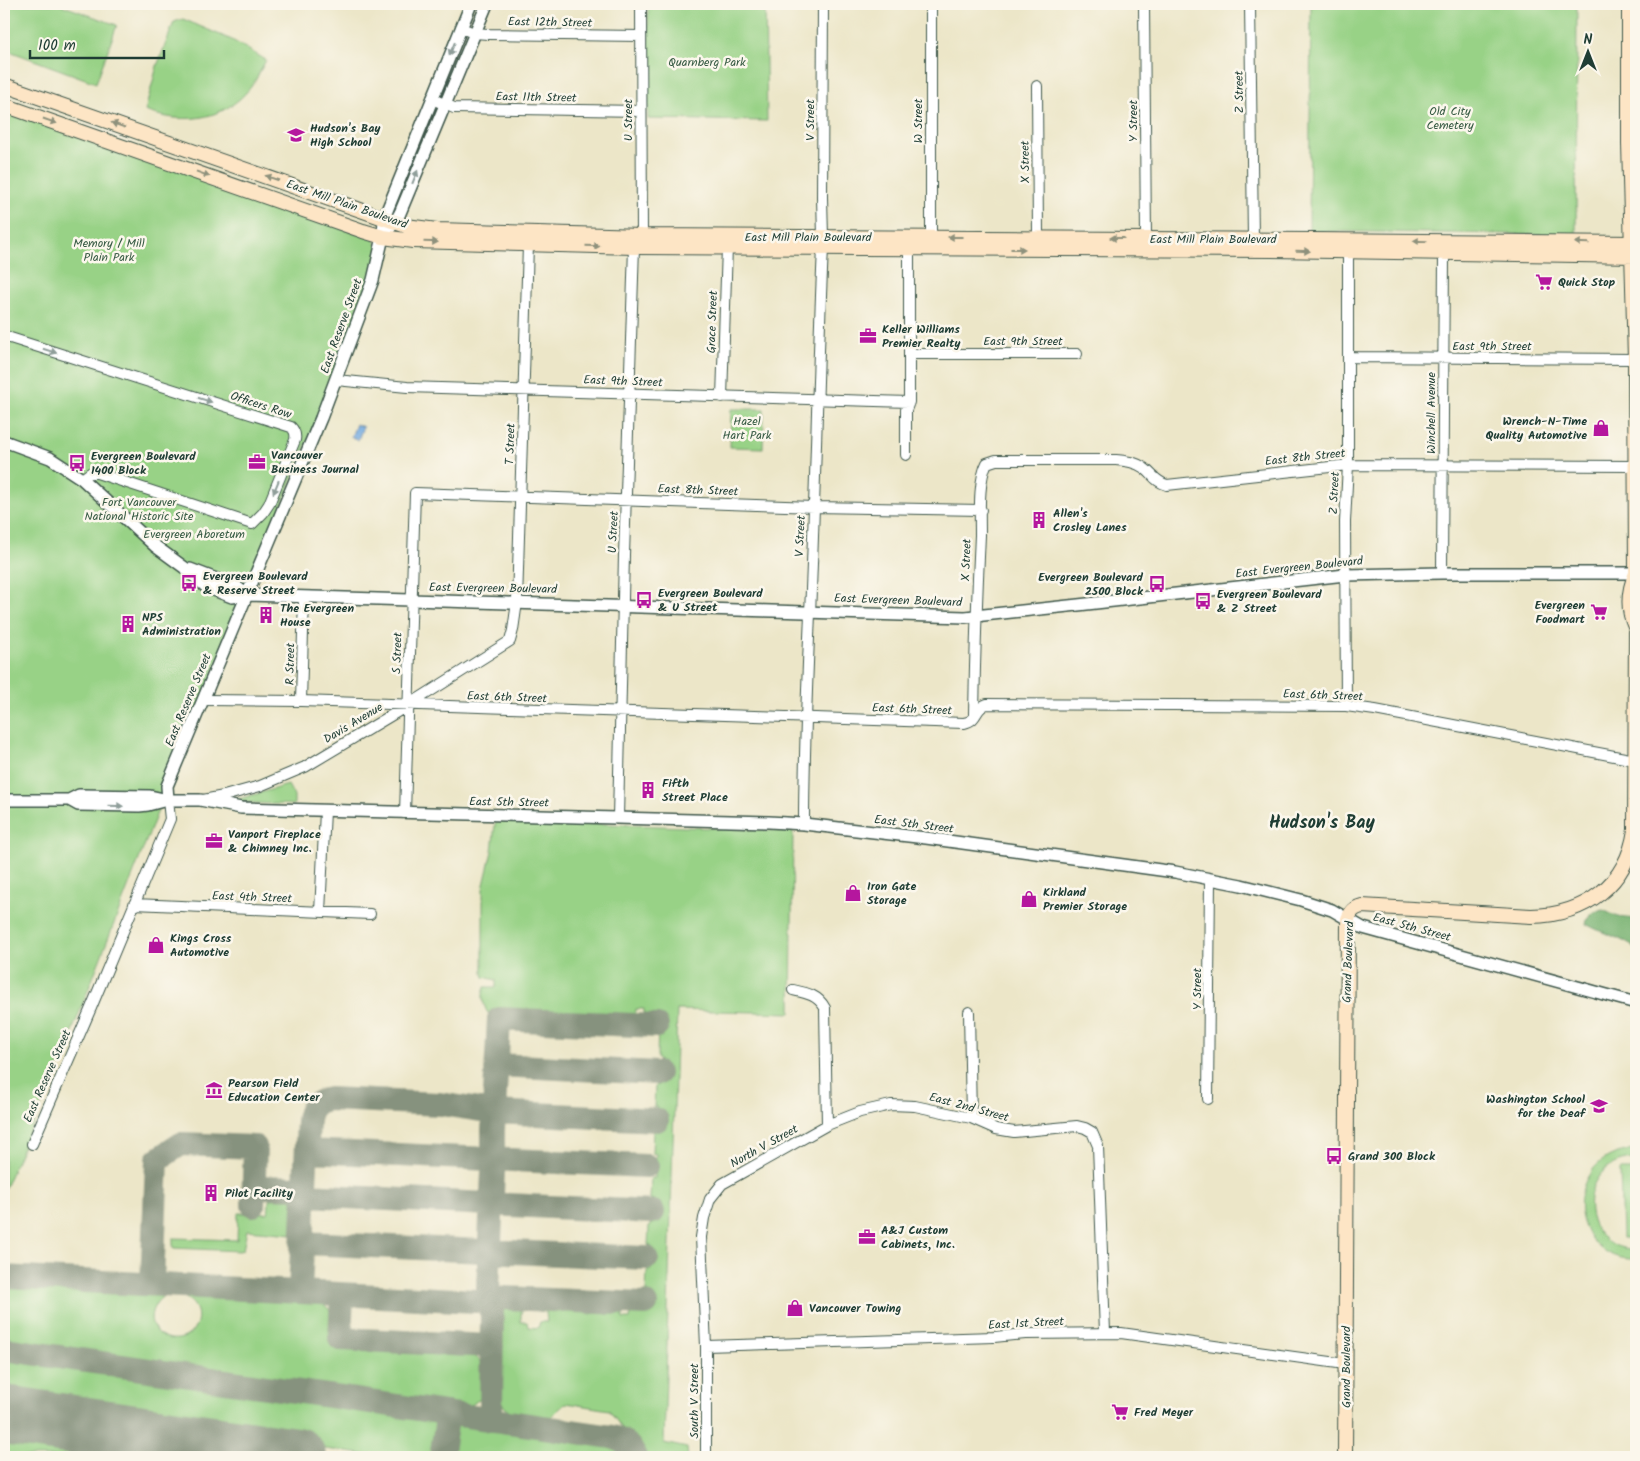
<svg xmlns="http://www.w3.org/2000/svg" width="1640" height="1461" font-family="Kalam,sans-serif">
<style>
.green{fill:#98d286;stroke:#5c885d;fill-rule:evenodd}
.forest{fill:#7ab473;stroke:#4c7854}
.water{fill:#71a8df;stroke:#48728a}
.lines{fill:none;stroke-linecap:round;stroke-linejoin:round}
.taxiway{stroke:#86927e;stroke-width:24}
.runway{stroke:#86927e;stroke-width:60}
.minor-casing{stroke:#3e564a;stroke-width:12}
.tertiary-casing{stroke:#3e564a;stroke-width:14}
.secondary-casing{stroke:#3e564a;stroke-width:16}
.minor{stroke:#fff;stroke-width:10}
.tertiary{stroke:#fff;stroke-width:11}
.secondary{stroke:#fde5c5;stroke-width:14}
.oneway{fill:#8f9e9a}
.oneway2{fill:#8e917c}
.labels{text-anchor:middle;stroke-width:5;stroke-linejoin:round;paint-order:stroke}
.street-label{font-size:12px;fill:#1f3d34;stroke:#fbf7ec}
.park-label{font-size:12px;fill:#375b44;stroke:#fbf7ec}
.poi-label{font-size:12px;font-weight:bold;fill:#1f3d34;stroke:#fbf7ec;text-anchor:start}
.district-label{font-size:18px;font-weight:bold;fill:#1f3d34;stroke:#fbf7ec}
</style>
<rect width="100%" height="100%" fill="#fbf7ec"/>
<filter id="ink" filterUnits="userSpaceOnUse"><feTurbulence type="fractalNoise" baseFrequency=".02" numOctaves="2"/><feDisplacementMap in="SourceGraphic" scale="10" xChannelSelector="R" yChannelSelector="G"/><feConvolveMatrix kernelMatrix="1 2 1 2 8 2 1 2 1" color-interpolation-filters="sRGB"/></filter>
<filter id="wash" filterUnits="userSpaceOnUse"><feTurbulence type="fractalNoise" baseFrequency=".0096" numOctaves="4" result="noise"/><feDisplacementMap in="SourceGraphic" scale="20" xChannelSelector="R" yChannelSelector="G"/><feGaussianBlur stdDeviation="1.12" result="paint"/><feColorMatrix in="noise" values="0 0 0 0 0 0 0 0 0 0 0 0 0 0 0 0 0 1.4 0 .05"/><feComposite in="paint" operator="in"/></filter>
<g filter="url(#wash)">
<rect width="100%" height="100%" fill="#ece6c8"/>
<!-- green -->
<path class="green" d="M8,4h50l59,21 -21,58 -92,-34v-35z
M648,4h117l2,117 -119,-2z
M1311,4h266l-1,231 -267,-4z
M183,19l49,21 34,20c-4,7 -7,14 -11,21 -25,39 -69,45 -110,30l12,-45 17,-44z
M4,105l370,134 6,13 -7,28 -214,528 -100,257 -55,125z
M731,409h33l-1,39 -33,-1z
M288,785l6,11v9l-59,-3v-2z
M500,820l293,11 -2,182 -114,-3 -13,433 23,5 1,9h-46l-5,-12 -9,-8 -19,-27 -43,-7 -19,17 -3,1c-19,-3 -36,-1 -44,-23l1,-90 3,-5 4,-1 19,2 2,6 -8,1v11h6l1,5 10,1 2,-6h7l-1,-10 -8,-1 1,-6 2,-2 47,2 2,9 7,-1v-6l9,-1v8h8l1,-7 8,1v11h7l2,-11 14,-1v-7l-4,-1v-7h4l1,-21 4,-1v-24l-3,-1 1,-19 4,-2 1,-24 -4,-1 1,-21h4l1,-24 -4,-1 1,-22 4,-1 1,-23h-4l1,-21 3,-1 2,-24 -3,-2 1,-37 -14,-1v-12h-8l-1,11 -142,-6 -5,-1c-5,-7 -7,-18 -3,-26h11v-7l-12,-3 -1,-4v-84l9,-38 3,-27z
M1636,1150v9c-63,1 -61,92 0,90v10c-71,3 -77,-106 0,-109z
M1620,1170h16v68h-14z
M277,1193c8,0 14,-1 18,8l-2,33 -46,-4 -4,20 -4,1 -66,-3v-10l64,2 1,-27h30c2,-9 -2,-17 9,-20z
M4,1282l313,19c22,9 16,26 15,45l135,6c29,10 25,57 -11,56l-452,-65zM172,1294c16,1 31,14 24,31 -13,29 -56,9 -42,-18 4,-8 10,-12 18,-13z
M4,1355l413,60 20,6 1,23 -4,13h-52l-378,-54z
M460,1422l153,21 11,5 6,9h-182l1,-15 5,-16 1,-2z
M4,1428l204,29h-204z"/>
<!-- forest -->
<path class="forest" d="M1603,910l15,7 18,2v30c-15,-12 -33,-15 -50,-25l1,-5 7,-7z"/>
<!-- water -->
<path class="water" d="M356,424l7,3 -5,13 -7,-3z"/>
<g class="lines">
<!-- taxiway -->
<path class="taxiway" d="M497,1065l161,8
M307,1151l340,15
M254,1187l51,1
M305,1195l348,17
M303,1243l344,15
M4,1277l296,15
M152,1284l5,-124 24,-16 74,3 -2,58
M342,1295l-2,44 152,7
M646,1304l-142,-6 -29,3 -175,-9 8,-171c1,-13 8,-20 21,-22l111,5 54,8 163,8
M4,1349l608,88c12,3 19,9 23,20
M491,1420l1,-111 -4,-21 5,-117v-41l6,-111 158,7
M441,1457l7,-44"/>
<!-- runway -->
<path class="runway" d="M4,1415l292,42"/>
</g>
</g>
<g filter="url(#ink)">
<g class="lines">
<!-- minor casing -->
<g class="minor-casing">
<path id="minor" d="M641,4l1,232
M823,4l-1,193 1,40
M931,4v233
M1144,4l2,235
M1250,4l3,235
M461,28l13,5 14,1 153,2
M1037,86l1,152
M432,99l22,9 187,3
M4,336l287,91c4,4 5,7 4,13l-26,64 -6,9 -11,11 -155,-51h-7l-8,6
M909,354h168
M1349,357l287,2
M336,380l71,7 502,15
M722,397l5,-150
M906,455v-45l3,-8v-154
M1442,573l2,-320
M204,700l97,1 663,22c15,-3 10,-15 23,-19l359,2 29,4 260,50
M301,701l3,-104
M1346,706l-1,-184 3,-57v-214
M974,714c1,-60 3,-119 6,-179 0,-20 -2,-55 7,-72l9,-3h120c10,1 20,2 28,8 10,7 10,13 23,17l181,-20 287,1
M203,800l21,-4 36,-10 45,-19 102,-61 103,-65 3,-11 4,-28 11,-357
M405,813l10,-320 399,14 167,3
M618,818l6,-263 10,-308
M804,824c0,-106 7,-212 10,-318 3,-86 5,-172 9,-258
M134,904l236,10
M320,912l5,-101
M793,990c14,3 25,5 32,18l2,117
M969,1012l2,106
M1208,1099l2,-220
M32,1144l59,-136 79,-189 -2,-19
M706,1346l288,-9 31,-3 96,-1 224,31
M706,1457v-111l-5,-109 3,-19 6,-19 12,-15 105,-59 33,-13 31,-7 24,1 56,12 25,11 18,3 63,-6 8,2 7,4 6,14 7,186"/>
</g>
<!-- tertiary casing -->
<g class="tertiary-casing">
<path id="tertiary" d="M390,228l5,-6 5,-9 87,-209
M4,441l46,17 32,21 73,67 30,22 21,19 26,10 15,-2 718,22 113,-12 267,-30 97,-2h194
M190,569l47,18 10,8
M4,800h65l10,-5 71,1 18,4h32l41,8 528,14 35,2 122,14 249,34 66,13 60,15 31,10 31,18 273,75
M69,800l9,5 61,1 9,-1 19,-5
M168,800l-1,-14 154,-368 52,-138 10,-43 1,-19 87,-214"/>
</g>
<!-- secondary casing -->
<g class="secondary-casing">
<path id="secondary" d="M1629,4v139l6,216 1,217
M4,85l402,141 31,4 205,6 672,4 322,3
M4,105l359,126 20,6 30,4 221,6 638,3 364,6
M1635,627c-8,-18 -7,-36 1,-54
M1345,1457l3,-538c3,-8 6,-11 14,-13l169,10c54,-1 96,-31 104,-86l1,-207"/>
</g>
<!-- minor -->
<use href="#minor" class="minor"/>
<!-- tertiary -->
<use href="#tertiary" class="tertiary"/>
<!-- secondary -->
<use href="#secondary" class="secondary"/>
</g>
<!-- one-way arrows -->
<defs><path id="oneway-solid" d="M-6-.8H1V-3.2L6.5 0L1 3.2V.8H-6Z" transform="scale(1.25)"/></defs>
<g class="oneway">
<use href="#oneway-solid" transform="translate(452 49) rotate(113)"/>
<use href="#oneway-solid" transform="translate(415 177) rotate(-68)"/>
<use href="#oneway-solid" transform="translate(50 351) rotate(18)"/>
<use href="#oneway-solid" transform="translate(205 400) rotate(18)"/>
<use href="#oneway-solid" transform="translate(276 487) rotate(112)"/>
<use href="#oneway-solid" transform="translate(116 806) rotate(1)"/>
</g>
<g class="oneway2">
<use href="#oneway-solid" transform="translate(50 121) rotate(19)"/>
<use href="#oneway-solid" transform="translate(118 125) rotate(-161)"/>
<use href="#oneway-solid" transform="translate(203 174) rotate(20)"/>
<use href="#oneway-solid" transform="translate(272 178) rotate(-161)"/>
<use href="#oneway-solid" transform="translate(955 237) rotate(-180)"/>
<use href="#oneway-solid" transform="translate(1117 238) rotate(-180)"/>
<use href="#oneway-solid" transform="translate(1420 241) rotate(-179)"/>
<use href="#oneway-solid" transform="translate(431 242) rotate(2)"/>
<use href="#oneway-solid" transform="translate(1582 243) rotate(-179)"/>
<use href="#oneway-solid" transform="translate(593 246) rotate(1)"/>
<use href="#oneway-solid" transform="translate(1018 249)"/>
<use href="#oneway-solid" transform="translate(1303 251) rotate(1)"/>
</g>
</g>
<!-- icons -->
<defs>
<g id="school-bare" transform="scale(1.35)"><path d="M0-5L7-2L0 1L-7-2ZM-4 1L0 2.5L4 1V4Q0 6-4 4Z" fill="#b5179e" stroke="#fbf7ec" stroke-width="2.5" paint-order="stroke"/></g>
<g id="supermarket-bare" transform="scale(1.35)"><path d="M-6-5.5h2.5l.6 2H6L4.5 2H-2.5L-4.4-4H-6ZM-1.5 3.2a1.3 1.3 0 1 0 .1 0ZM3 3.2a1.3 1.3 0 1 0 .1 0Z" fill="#b5179e" stroke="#fbf7ec" stroke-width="2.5" paint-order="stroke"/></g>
<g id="office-bare" transform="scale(1.35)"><path d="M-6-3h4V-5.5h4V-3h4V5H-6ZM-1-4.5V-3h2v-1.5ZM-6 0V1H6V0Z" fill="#b5179e" stroke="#fbf7ec" stroke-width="2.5" paint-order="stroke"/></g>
<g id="shop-bare" transform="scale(1.35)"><path d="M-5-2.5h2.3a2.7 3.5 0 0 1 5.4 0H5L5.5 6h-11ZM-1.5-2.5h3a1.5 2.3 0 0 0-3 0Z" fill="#b5179e" stroke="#fbf7ec" stroke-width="2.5" paint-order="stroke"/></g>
<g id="bus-bare" transform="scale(1.35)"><path d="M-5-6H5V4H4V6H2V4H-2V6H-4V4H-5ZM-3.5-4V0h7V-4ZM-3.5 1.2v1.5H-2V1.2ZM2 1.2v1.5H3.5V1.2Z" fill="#b5179e" stroke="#fbf7ec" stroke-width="2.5" paint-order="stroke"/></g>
<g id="building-bare" transform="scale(1.35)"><path d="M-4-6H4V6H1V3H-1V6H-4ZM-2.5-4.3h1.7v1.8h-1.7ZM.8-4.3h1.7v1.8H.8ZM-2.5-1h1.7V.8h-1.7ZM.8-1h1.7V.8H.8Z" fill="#b5179e" stroke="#fbf7ec" stroke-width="2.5" paint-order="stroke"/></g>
<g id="museum-bare" transform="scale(1.35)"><path d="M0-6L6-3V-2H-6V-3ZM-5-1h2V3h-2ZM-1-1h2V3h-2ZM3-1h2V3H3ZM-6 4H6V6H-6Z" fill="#b5179e" stroke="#fbf7ec" stroke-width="2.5" paint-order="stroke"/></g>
</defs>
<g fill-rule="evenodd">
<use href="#school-bare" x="296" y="135"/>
<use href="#supermarket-bare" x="1544" y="282"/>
<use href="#office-bare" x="868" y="336"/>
<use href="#shop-bare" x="1601" y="428"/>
<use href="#office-bare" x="257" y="462"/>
<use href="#bus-bare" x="77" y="463"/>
<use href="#building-bare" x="1039" y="520"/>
<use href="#bus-bare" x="189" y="583"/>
<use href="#bus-bare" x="1157" y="584"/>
<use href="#bus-bare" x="644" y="600"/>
<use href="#bus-bare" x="1203" y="601"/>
<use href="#supermarket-bare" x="1599" y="612"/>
<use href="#building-bare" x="266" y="615"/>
<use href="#building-bare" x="128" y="624"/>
<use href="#building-bare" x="648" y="790"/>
<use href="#office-bare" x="214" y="841"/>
<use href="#shop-bare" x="853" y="893"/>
<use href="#shop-bare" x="1029" y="899"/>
<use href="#shop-bare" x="156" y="945"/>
<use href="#museum-bare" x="214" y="1090"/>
<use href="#school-bare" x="1599" y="1106"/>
<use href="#bus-bare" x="1334" y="1156"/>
<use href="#building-bare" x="211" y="1193"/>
<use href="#office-bare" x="867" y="1237"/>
<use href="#shop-bare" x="795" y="1308"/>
<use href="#supermarket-bare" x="1120" y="1412"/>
</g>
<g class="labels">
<!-- street labels -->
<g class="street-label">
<text transform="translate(550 22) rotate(1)" y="4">East 12th Street</text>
<text transform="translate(1239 92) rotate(-91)" y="4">Z Street</text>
<text transform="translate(536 97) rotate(1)" y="4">East 11th Street</text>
<text transform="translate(628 120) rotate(-90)" y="4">U Street</text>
<text transform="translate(810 120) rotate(-90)" y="4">V Street</text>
<text transform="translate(918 121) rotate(-90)" y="4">W Street</text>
<text transform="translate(1133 121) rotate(-90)" y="4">Y Street</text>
<text transform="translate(1025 162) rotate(-91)" y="4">X Street</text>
<text transform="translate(347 204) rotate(19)" y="4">East Mill Plain Boulevard</text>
<text x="808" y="241">East Mill Plain Boulevard</text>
<text x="1213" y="243">East Mill Plain Boulevard</text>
<text transform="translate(712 322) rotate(-88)" y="4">Grace Street</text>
<text transform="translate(341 326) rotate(-70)" y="4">East Reserve Street</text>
<text x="1023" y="345">East 9th Street</text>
<text x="1492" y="350">East 9th Street</text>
<text transform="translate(623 381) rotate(2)" y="4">East 9th Street</text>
<text transform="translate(261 405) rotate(18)" y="4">Officers Row</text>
<text transform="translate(1431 413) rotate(-90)" y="4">Winchell Avenue</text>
<text transform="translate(510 444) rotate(-88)" y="4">T Street</text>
<text transform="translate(1305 457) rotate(-6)" y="4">East 8th Street</text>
<text transform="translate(698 490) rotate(2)" y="4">East 8th Street</text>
<text transform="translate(1334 493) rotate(-87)" y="4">Z Street</text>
<text transform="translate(613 532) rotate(-87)" y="4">U Street</text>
<text transform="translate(800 536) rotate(-87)" y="4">V Street</text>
<text transform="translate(966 560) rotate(-88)" y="4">X Street</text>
<text transform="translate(1299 567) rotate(-6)" y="4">East Evergreen Boulevard</text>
<text transform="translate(493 588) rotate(1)" y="4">East Evergreen Boulevard</text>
<text transform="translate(898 600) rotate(2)" y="4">East Evergreen Boulevard</text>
<text transform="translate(397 653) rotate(-88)" y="4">S Street</text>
<text transform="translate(290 664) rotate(-89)" y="4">R Street</text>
<text transform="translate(1323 695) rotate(2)" y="4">East 6th Street</text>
<text transform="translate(507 697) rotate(2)" y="4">East 6th Street</text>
<text transform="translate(188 700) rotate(-67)" y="4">East Reserve Street</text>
<text transform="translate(912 709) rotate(2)" y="4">East 6th Street</text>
<text transform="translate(353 723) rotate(-31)" y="4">Davis Avenue</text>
<text transform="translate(509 802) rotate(1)" y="4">East 5th Street</text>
<text transform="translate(914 824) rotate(7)" y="4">East 5th Street</text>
<text transform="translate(252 897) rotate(2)" y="4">East 4th Street</text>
<text transform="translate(1412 927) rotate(15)" y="4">East 5th Street</text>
<text transform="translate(1348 962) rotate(-88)" y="4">Grand Boulevard</text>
<text transform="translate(1197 989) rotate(-90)" y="4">Y Street</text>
<text transform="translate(47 1076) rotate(-66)" y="4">East Reserve Street</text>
<text transform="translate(969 1107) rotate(15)" y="4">East 2nd Street</text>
<text transform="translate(764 1146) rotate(-29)" y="4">North V Street</text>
<text transform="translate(1026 1323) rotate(-3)" y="4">East 1st Street</text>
<text transform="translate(1346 1367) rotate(-90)" y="4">Grand Boulevard</text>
<text transform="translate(694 1401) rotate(-90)" y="4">South V Street</text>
</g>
<!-- park labels -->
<g class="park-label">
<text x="707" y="66">Quarnberg Park</text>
<text x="1450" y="115">Old City<tspan x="1450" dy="14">Cemetery</tspan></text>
<text x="109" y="247">Memory / Mill<tspan x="109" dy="14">Plain Park</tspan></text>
<text x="747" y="425">Hazel<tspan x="747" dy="14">Hart Park</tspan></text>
<text x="139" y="506">Fort Vancouver<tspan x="139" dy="14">National Historic Site</tspan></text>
<text x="194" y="538">Evergreen Aboretum</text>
</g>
<!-- poi labels -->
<g class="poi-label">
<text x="310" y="132">Hudson's Bay<tspan x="310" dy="14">High School</tspan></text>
<text x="1558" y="286">Quick Stop</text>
<text x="882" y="333">Keller Williams<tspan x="882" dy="14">Premier Realty</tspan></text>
<text x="1587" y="425" text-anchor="end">Wrench-N-Time<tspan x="1587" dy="14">Quality Automotive</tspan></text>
<text x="271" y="459">Vancouver<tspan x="271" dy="14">Business Journal</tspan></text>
<text x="91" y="460">Evergreen Boulevard<tspan x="91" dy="14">1400 Block</tspan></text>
<text x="1053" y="517">Allen's<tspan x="1053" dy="14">Crosley Lanes</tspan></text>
<text x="203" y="580">Evergreen Boulevard<tspan x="203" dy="14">&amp; Reserve Street</tspan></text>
<text x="1143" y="581" text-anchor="end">Evergreen Boulevard<tspan x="1143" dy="14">2500 Block</tspan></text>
<text x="658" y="597">Evergreen Boulevard<tspan x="658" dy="14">&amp; U Street</tspan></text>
<text x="1217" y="598">Evergreen Boulevard<tspan x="1217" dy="14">&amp; Z Street</tspan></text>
<text x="1585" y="609" text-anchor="end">Evergreen<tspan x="1585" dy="14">Foodmart</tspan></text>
<text x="280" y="612">The Evergreen<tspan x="280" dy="14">House</tspan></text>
<text x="142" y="621">NPS<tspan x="142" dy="14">Administration</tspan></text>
<text x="662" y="787">Fifth<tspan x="662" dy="14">Street Place</tspan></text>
<text x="228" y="838">Vanport Fireplace<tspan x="228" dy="14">&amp; Chimney Inc.</tspan></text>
<text x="867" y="890">Iron Gate<tspan x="867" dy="14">Storage</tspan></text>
<text x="1043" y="896">Kirkland<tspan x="1043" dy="14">Premier Storage</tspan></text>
<text x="170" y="942">Kings Cross<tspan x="170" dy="14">Automotive</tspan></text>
<text x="228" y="1087">Pearson Field<tspan x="228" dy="14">Education Center</tspan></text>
<text x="1585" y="1103" text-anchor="end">Washington School<tspan x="1585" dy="14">for the Deaf</tspan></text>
<text x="1348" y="1160">Grand 300 Block</text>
<text x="225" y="1197">Pilot Facility</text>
<text x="881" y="1234">A&amp;J Custom<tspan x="881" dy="14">Cabinets, Inc.</tspan></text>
<text x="809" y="1312">Vancouver Towing</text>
<text x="1134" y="1416">Fred Meyer</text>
</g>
<!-- district labels -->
<g class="district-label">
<text x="1322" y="828">Hudson's Bay</text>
</g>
</g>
<!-- margin -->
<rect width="1640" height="1461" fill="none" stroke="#fbf7ec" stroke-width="20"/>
<!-- north arrow -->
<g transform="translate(1588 52)" stroke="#fbf7ec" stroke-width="4" paint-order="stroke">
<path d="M0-4L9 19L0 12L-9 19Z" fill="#1f3d34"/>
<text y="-8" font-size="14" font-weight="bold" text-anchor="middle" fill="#1f3d34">N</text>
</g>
<!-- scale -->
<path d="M30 50v8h134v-8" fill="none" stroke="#1f3d34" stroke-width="2.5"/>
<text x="38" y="50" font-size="15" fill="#1f3d34" stroke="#fbf7ec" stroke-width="4" paint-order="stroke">100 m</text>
</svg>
